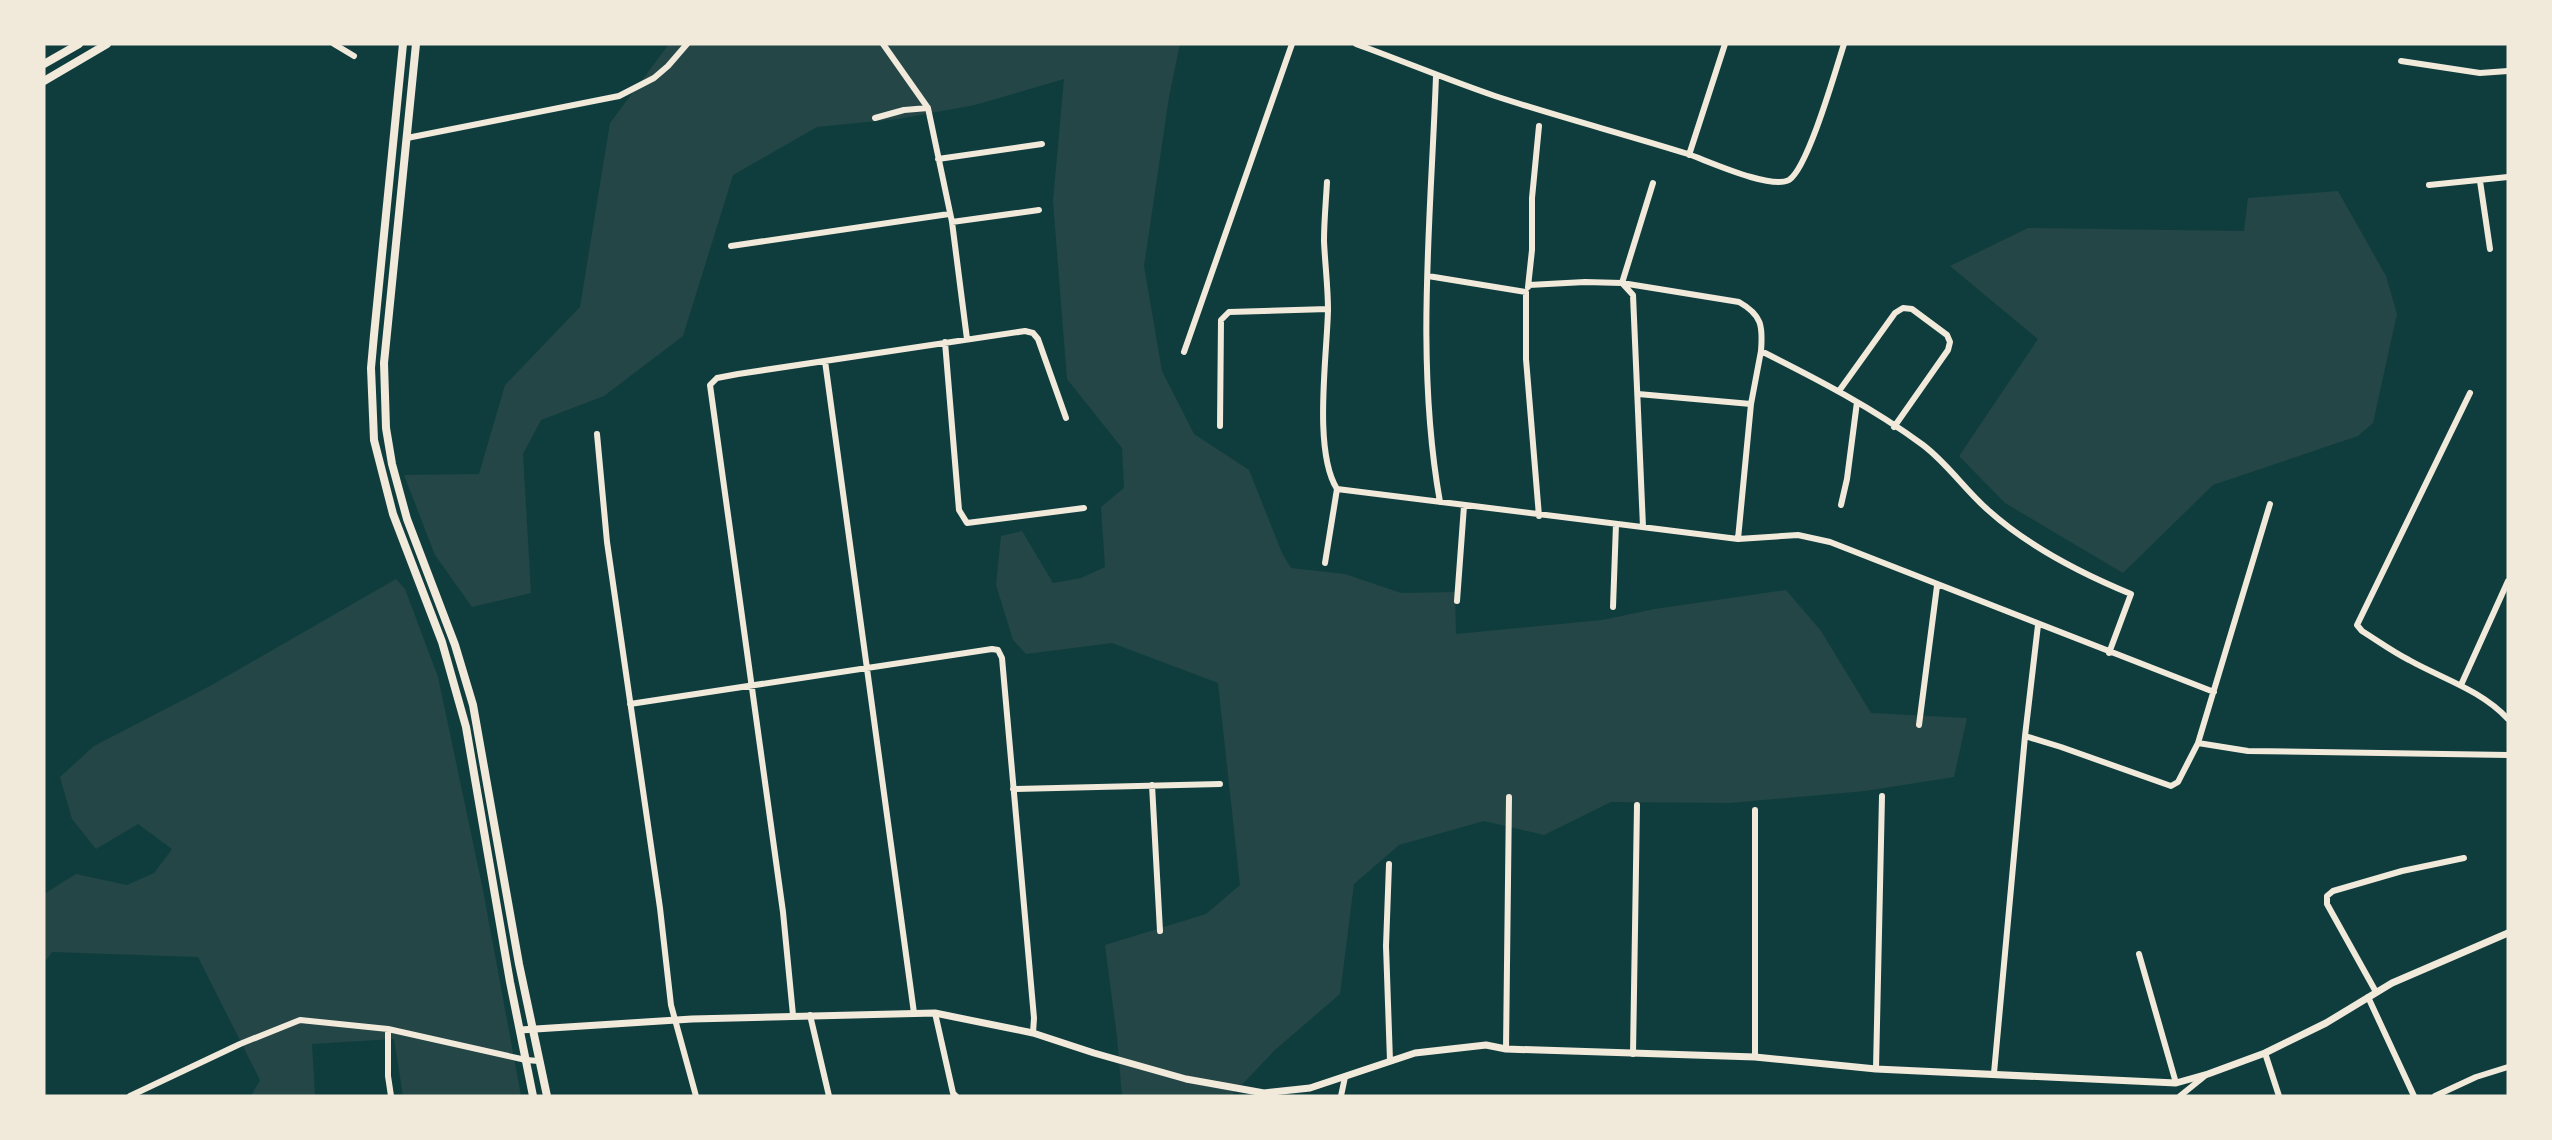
<svg xmlns="http://www.w3.org/2000/svg" width="2552" height="1140" font-family="Karla,sans-serif">
<style>
.green{fill:#244646}
.lines{fill:none;stroke-linecap:round;stroke-linejoin:round}
.minor{stroke:#f1e9da;stroke-width:6}
.tertiary{stroke:#f1e9da;stroke-width:7}
.secondary{stroke:#f1e9da;stroke-width:8}
</style>
<rect width="100%" height="100%" fill="#0f3d3e"/>
<!-- green -->
<path class="green" d="M669,44h511l-11,53 -25,169 18,105 32,63 55,36 33,83 9,15 54,6 56,19 54,-1 1,42 146,-14 53,-11 131,-19 35,41 50,82 96,5 -13,59 -89,14 -135,12 -119,-1 -67,33 -60,-14 -85,24 -45,39 -14,110 -65,56 -44,46h-109l-5,-59 -12,-92 101,-31 34,-29 -22,-202 -106,-40 -86,11 -13,-14 -17,-55 5,-49 21,-5 31,52 28,-5 24,-11 -4,-60 23,-19 -2,-40 -55,-69 -14,-178 11,-122 -89,26 -77,14 -81,8 -84,48 -50,161 -79,60 -63,24 -18,34 8,139 -59,14 -37,-52 -31,-80 75,-1 26,-89 75,-78 30,-184z
M2338,191l48,85 11,38 -24,109 -15,13 -145,49 -90,88 -118,-70 -46,-47 79,-117 -88,-73 78,-38 216,3 4,-33z
M396,579l9,10 33,88 45,213 38,206h-118l-9,-57 -82,5 3,52h-64l9,-16 -62,-123 -146,-5 -8,11v-69l32,-20 51,11 27,-12 18,-24 -34,-25 -42,25 -24,-30 -12,-42 34,-31 116,-60z"/>
<g class="lines">
<!-- minor -->
<path class="minor" d="M334,44l20,12
M883,44l45,64 24,114 15,117
M1356,44c47,17 92,36 139,52 64,21 129,38 193,58 20,7 83,36 101,26 19,-12 47,-111 55,-136
M2401,61l79,12 28,-2
M1436,76c-5,141 -21,286 4,426
M875,118l29,-8 24,-2
M407,138l212,-42 35,-18 14,-12 19,-22
M1689,155l36,-111
M938,159l104,-15
M2480,181l10,68
M1327,182c-1,19 -3,39 -3,59 1,23 4,46 4,69 -1,46 -15,141 9,179l401,50 60,-4 32,7 384,150
M1653,183l-31,100 117,19c23,13 24,24 22,49
M2429,185l79,-8
M952,222l87,-12
M731,246l218,-32
M1428,276l98,16v67l13,157
M1529,285l56,-3 37,1 11,12 10,232
M1528,287l4,-37v-52l7,-72
M945,342l14,168 8,13 117,-15
M1184,352l108,-308
M825,361l89,652
M1839,391l56,-78 8,-5 9,1 35,26 3,7 -2,8 -54,77
M2470,393l-113,232 5,6c16,10 31,21 47,29 34,19 72,30 99,59
M1638,394l113,10
M1220,426l1,-106 8,-8 99,-3
M597,434l10,108 53,366 11,97 25,91
M1841,505l6,-26 10,-77
M1738,539l13,-135 10,-53c56,28 112,57 162,94 25,19 42,45 65,65 41,37 92,63 143,84l-22,59
M1325,563l12,-74
M1457,601l7,-95
M1613,607l3,-83
M2461,685l47,-104
M630,704l362,-55 6,1 4,8c11,120 21,240 32,360l-1,15
M1919,725l18,-139
M2025,736l36,11 110,39 7,-4 20,-39 72,-239
M2198,743l50,8 260,4
M1152,785l8,146
M1013,789l207,-5
M1389,864l-3,82 4,115
M2139,954l37,129
M2376,992l-49,-88v-8l6,-5 69,-20 62,-13
M2368,997l46,99
M935,1013l18,80 3,3
M793,1015l-10,-103 -73,-527 7,-7 21,-4 287,-43 8,2 5,6 28,79
M810,1015l19,81
M388,1029v47l3,20
M1506,1049l3,-252
M2265,1053l14,43
M1633,1054l4,-249
M1755,1057v-247
M1876,1069l6,-273
M1994,1073l31,-337 13,-111
M130,1096l110,-52 60,-24 88,9 138,31 13,1
M1341,1096l4,-19
M2180,1096l26,-21
M2435,1096l41,-19 32,-10"/>
<!-- tertiary -->
<path class="tertiary" d="M520,1030l172,-11 243,-6 98,20 61,20 92,26 78,14 46,-5 105,-35 71,-8 20,4 249,8 121,12 300,14 32,-9 57,-21 61,-30 66,-40 116,-50"/>
<!-- secondary -->
<path class="secondary" d="M403,44l-29,291 -3,33 3,72 19,74 49,128 24,85 44,255 23,114
M416,44l-32,319 2,65 6,36 15,55 48,126 18,60 46,259 28,132
M44,64l35,-20
M44,81l63,-37"/>
</g>
<!-- border -->
<rect width="2552" height="1140" fill="none" stroke="#f1e9da" stroke-width="91"/>
</svg>
